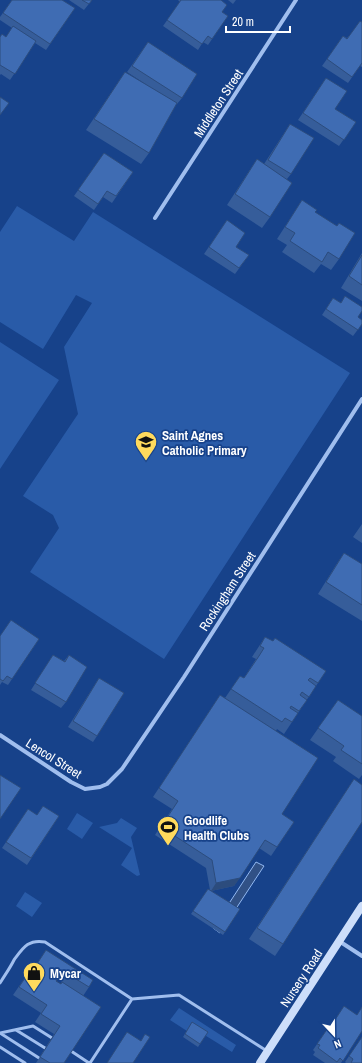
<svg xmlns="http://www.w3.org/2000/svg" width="362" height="1063" font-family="'Archivo Narrow',sans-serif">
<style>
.green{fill:#295ba8}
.water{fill:#315186;stroke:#92b8f1}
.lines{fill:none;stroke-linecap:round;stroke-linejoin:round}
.lane{stroke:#a0beee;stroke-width:3}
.street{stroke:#a0beee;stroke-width:4}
.secondary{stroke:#cddefa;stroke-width:8}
.wall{fill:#365d9a;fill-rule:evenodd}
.shaded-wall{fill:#2c4c7d}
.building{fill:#3f6cb3;stroke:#2c4c7d}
.labels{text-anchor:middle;stroke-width:3.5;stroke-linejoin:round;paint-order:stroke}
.street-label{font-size:13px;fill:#fff;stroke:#17428a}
.poi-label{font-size:13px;font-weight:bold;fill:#fff;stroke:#17428a;text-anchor:start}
</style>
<rect width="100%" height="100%" fill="#17428a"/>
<!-- green -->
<path class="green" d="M17,206l57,35 19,-29 257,161 -186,286 -134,-87 29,-44 -6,-13 -30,-19 55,-82 -14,-67 28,-44 -16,-8 -33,54 -43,-27v-90z
M0,342l59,38 -59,89z
M77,813l16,10 -11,16 -15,-10z
M121,818l16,10 -6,9 9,38 -3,1 -16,-11 11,-17 -33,-21 18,-4z
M25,892l17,11 -10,14 -16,-11z
M179,1008l57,37 -4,7 -42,-26 -3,5 -17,-11z"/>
<!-- water -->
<path class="water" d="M256,862l8,4 -44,67 -7,-5z"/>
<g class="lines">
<!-- lane -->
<path class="lane" d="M0,983c5,-8 10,-15 14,-23 9,-12 14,-21 31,-18l87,57
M16,1030l29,18
M0,1033l33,-7 19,12
M0,1033l39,25
M0,1047l25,16
M71,1051l18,12
M90,1063l42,-64 47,-4 88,56"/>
<!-- street -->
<path class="street" d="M155,218l141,-218
M0,735l71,47 14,7 15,-2 7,-3 15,-15 62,-92 178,-278
M339,941l23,15"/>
<!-- secondary -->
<path class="secondary" d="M260,1063l102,-157"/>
</g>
<!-- wall -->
<path class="wall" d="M12,0l63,8 -29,42 -11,-7 -25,37 -9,-6 -1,1v-38h6l6,-9 -12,-8v-3z
M69,0h23l-8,10z
M178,0h43l1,12 6,4 -20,29 -5,-3 -5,8 -35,-24 17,-24z
M228,0h8l-3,4z
M362,22v45l-2,-1 -12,17 -26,-17 21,-30 4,2z
M148,42l34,56 -5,6h-1l-27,49 -8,11 -55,-34 39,-58 22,13 -20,-13z
M326,78l9,31 21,13 -17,24 -41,-26z
M290,124l1,50 -4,5 -17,38 -8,11 -35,-23 30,-46 7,5z
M104,153l29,19 -21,31 -9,-6 -9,13 -20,-14z
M302,200l13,12 24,47 -8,11 -10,-6 -7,9 -32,-21 5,-7 -10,-6z
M227,220l9,27 13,8 -14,19 -31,-20z
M362,253v48l-21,-13z
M345,296l17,28 -9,12 -31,-21 11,-17 8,5z
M362,524v19l-9,-6z
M344,553l18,11v57l-44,-27 18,-29z
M0,636l39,3 -31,46 -6,-3 -2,3z
M265,637l61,34 -42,63 -7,-5 -1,2 6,83 12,8 -23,34 -12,-8 -25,38 -23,5 29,18 -17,26 -32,-21 17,-25 2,1 -4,-22 -51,-33 17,-26 -19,-12 67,-102 5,3 15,-22 4,2 12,-19 -4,-2z
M53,655l11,6 5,-6 -3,47 -5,6 -30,-18z
M99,678l-2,58 -4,6 -25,-15z
M338,700l24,20v55l-3,4 -26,-18 3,-4 -26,-17z
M354,779l-71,165 -8,12 -26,-17z
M28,809l8,6 23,1 -32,49 -25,-17z
M46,950l43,37 -6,9 -19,67h-28l18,-29 -19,-12 6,-9 -28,-18 20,-29 2,1zM58,979l4,3 -1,2 -5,-3z
M192,1022l8,22 -2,3 -15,-10z
M330,1025h1l31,6 -21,32h-16l-12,-8 2,-3 -2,-2z
M362,1037v26h-16l-1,-1z"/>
<!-- shaded-wall -->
<path class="shaded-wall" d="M240,878l-6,8 -23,5 5,-8z"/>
<!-- building -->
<path class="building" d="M12,0h50l13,8 -25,36 -47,-31z
M82,0h10l-3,4z
M181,0h40l6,5 -5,7 6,4 -16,23 -4,-3 -6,8 -35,-24z
M360,21l2,1v41l-10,14 -25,-18 16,-23 4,3z
M13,26l23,15 -21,33 -15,-9v-28l2,-3 4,3z
M148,42l49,32 -15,24 -50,-32z
M125,72l52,31 -28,50 -55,-34z
M326,78l21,13 -12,18 21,13 -12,18 -41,-27z
M0,97l9,6 -9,12z
M290,124l24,14 -23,36 -23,-14z
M104,153l29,19 -17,24 -9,-5 -9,13 -20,-14z
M257,159l35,24 -22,34 -35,-23z
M302,200l15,10 -2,2 22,14 2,-3 16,10 -16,26 -11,-7 -6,10 -32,-21 5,-8 -10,-6z
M227,220l18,13 -9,14 13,8 -10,13 -30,-21z
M362,255v30l-13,-9z
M345,296l17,11v4l-4,6 4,3v4l-4,6 -32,-21 7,-11 8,5z
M344,553l18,11v41l-36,-23z
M11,620l28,19 -27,40 -5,-3 -4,5 -3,-2v-43z
M265,637l8,4 2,-3 51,33 -8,12 -8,-5 -2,2 8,6 -7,11 -7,-5 -2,3 7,5 -8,11 -8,-5 -1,2 8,5 -6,9 -7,-4 -3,4 -51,-33 9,-13 4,2 15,-22 5,-8 -4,-2z
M53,655l12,7 4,-7 18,12 -21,35 -31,-19z
M99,678l25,15 -27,43 -24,-15z
M220,695l98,63 -36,56 12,8 -17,25 -12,-7 -25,38 -24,5 -4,-23 -51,-33 17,-26 -19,-13z
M338,700l24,16v48l-21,-14 3,-4 -26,-18z
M0,775l21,13 -21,31z
M354,779l8,6v37l-79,122 -26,-16z
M43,806l16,10 -28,42 -25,-16 22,-33 9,6z
M208,889l32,20 -15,23 -32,-21z
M46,950l47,30 -4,7 -26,-16 -7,10 5,3 1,-2 39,25 -37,56h-14l-10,-6 20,-31 -19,-12 6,-9 -28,-18 14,-21 2,1z
M344,1006l13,9 5,-8v24l-19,30 -3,-3 -3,4 -19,-14 2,-3 -3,-1 13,-19 1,1z
M192,1022l16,10 -8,12 -15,-10z
M127,1032l14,9 4,-7 5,3 -17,26h-26z
M362,1037v26h-11l2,-4 -4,-3z"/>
<!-- icons -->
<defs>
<g id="school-pin" transform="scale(1.15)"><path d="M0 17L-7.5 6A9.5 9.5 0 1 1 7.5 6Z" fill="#ffda5d" stroke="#17428a"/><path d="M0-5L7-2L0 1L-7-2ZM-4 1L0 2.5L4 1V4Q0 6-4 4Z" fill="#111"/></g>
<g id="stadium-pin" transform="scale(1.15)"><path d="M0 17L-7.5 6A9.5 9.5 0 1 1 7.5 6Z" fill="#ffda5d" stroke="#17428a"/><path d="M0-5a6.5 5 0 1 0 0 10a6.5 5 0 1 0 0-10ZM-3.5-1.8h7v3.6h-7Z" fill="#111"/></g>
<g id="shop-pin" transform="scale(1.15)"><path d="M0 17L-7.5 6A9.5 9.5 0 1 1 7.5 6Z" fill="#ffda5d" stroke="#17428a"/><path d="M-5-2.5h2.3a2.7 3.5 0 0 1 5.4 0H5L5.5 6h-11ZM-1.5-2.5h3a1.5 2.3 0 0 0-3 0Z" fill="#111"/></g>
</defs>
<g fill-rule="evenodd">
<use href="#school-pin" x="146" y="442"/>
<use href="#stadium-pin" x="168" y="827"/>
<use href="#shop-pin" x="34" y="973"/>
</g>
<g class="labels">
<!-- street labels -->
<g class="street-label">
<text transform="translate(218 103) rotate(-57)" y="5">Middleton Street</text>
<text transform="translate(227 591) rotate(-57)" y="5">Rockingham Street</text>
<text transform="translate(54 758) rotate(32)" y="5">Lencol Street</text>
<text transform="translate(301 978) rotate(-57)" y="5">Nursery Road</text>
</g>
<!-- poi labels -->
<g class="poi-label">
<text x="162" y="440">Saint Agnes<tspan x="162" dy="15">Catholic Primary</tspan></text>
<text x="184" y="825">Goodlife<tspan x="184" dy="15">Health Clubs</tspan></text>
<text x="50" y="978">Mycar</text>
</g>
</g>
<!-- north arrow -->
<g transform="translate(334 1035) rotate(158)" stroke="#17428a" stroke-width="3" paint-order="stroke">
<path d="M0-3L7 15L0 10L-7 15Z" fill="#ffffff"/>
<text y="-6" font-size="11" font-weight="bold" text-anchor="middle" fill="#ffffff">N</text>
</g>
<!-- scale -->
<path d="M226 26v6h64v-6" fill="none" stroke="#ffffff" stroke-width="2"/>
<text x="232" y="26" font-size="12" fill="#ffffff" stroke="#17428a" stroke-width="3" paint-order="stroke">20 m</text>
</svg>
